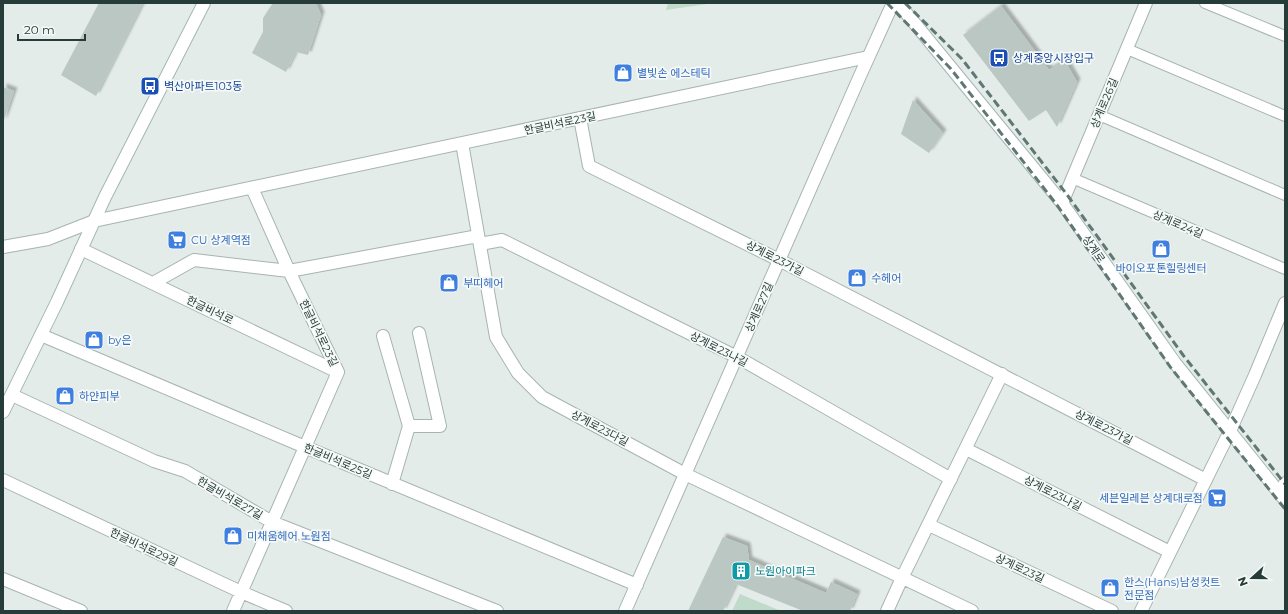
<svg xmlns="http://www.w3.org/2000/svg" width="1288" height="614" font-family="Montserrat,'Noto Sans KR',sans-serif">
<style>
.green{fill:#c0dbc9}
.building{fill:#bac7c2;filter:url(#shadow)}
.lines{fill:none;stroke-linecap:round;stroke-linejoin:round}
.service-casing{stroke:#a7b4b0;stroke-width:12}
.minor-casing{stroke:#a7b4b0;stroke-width:14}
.secondary-casing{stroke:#a4b7b2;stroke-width:14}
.service{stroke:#fff;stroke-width:10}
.minor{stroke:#fff;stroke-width:12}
.secondary{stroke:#fff;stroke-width:12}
.rail{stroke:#607773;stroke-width:3;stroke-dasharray:8 4;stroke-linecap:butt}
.labels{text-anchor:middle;stroke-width:3.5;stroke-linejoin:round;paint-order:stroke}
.transit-label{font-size:11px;fill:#164399;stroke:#f5f9f7;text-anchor:start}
.shop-label{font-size:11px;fill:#366cbe;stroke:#f5f9f7;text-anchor:start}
.street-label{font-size:11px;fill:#263c38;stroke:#f5f9f7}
.culture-label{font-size:11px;fill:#0d838f;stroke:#f5f9f7;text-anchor:start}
</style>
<defs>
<filter id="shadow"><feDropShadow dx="3.5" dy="-3.5" stdDeviation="1" flood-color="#0004"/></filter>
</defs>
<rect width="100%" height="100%" fill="#e4ece9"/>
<!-- green -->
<path class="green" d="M668,3h46l-48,7z
M740,594l41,17h-49z"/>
<!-- building -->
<path class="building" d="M99,3h44l-47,93 -35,-21z
M273,3h43l5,12 -13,40 -12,-3 -10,20 -34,-19 11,-21v-14z
M1001,6l48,64 16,-9 12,21 -20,45 -11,-17 -17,11 -66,-86z
M3,87l11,4 -11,32z
M913,100l30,33 -14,20 -28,-19z
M723,537l24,9 2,14 77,33 5,-11 26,12 -7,17h-47l-67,-27 -13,27h-35z"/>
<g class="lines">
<!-- service casing -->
<g class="service-casing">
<path id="service" d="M1205,3l80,33
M1127,49l158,67
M1099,115l186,80
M1072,178l213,91"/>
</g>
<!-- minor casing -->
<g class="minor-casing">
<path id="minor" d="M580,118l9,48 190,94 427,220
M462,143l34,194 22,36 24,24 143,77 287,137
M1062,203l84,-200
M480,244l22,-4 235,117 214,122
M3,247l45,-8 46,-18 774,-164
M81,249l257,123
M153,283l41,-23 95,11 189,-35
M41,335l264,112 332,138
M383,336l26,90 -17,58
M12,395l142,66 31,10 87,51 225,89
M409,426h31l-21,-93
M966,449l204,103
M3,480l238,112 45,19
M1280,494l5,-11
M929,525l183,86
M3,579l78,32
M233,611l105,-239 -49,-101 -37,-83
M625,611l234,-533 34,-75
M887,611l15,-33 100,-204
M1141,611l89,-180 25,-56 30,-72"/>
</g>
<!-- secondary casing -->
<g class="secondary-casing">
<path id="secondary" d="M898,3l164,200 113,160 110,137
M3,412l54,-110 48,-105 99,-194"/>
</g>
<!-- service -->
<use href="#service" class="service"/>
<!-- minor -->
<use href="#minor" class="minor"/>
<!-- secondary -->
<use href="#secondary" class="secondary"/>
<!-- rail -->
<path class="rail" d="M887,3l64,66 106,136 114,163 114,141
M905,3l57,56 106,137 115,159 102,129"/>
</g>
<!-- icons -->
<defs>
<g id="bus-square" transform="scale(1)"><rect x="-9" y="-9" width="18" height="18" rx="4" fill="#1a4fb4" stroke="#f5f9f7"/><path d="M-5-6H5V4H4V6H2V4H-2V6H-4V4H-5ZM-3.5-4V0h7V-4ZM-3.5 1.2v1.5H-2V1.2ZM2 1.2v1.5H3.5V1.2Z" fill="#fff"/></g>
<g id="shop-square" transform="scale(1)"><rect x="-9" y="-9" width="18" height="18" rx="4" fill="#3f7fe0" stroke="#f5f9f7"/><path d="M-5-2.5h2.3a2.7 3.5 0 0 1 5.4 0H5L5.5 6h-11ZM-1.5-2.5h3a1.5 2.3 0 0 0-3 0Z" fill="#fff"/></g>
<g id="supermarket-square" transform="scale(1)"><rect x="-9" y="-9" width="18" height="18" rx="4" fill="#3f7fe0" stroke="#f5f9f7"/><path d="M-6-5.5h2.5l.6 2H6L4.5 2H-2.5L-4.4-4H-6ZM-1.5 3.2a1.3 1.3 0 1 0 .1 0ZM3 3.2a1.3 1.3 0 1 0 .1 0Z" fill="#fff"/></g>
<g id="building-square" transform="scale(1)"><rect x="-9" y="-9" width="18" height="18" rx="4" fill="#0f9aa8" stroke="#f5f9f7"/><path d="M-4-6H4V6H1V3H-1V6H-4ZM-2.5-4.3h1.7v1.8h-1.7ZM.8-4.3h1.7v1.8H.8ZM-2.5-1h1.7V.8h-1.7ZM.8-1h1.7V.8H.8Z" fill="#fff"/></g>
</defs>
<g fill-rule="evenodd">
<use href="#bus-square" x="999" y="58"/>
<use href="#shop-square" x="623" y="73"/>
<use href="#bus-square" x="150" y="86"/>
<use href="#supermarket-square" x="177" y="240"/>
<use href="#shop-square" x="1161" y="249"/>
<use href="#shop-square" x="857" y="278"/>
<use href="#shop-square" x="449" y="283"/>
<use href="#shop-square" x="94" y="340"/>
<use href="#shop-square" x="65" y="396"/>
<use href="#supermarket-square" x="1217" y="498"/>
<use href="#shop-square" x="233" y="536"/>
<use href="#building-square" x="741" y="571"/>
<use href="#shop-square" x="1110" y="588"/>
</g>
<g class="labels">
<!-- transit labels -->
<g class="transit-label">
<text x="1013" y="62">상계중앙시장입구</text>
<text x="164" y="90">벽산아파트103동</text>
</g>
<!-- shop labels -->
<g class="shop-label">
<text x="637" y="77">별빛손 에스테틱</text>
<text x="191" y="244">CU 상계역점</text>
<text x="1161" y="272" text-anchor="middle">바이오포톤힐링센터</text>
<text x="871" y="282">수헤어</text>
<text x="463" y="287">부띠헤어</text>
<text x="108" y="344">by은</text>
<text x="79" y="400">하얀피부</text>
<text x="1203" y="502" text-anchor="end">세븐일레븐 상계대로점</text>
<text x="247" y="540">미채움헤어 노원점</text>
<text x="1124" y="586">한스(Hans)남성컷트<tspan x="1124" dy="13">전문점</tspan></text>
</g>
<!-- street labels -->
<g class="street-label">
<text transform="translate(1104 103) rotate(-67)" y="4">상계로26길</text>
<text transform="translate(560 123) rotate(-12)" y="4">한글비석로23길</text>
<text transform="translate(1178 224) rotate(23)" y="4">상계로24길</text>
<text transform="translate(1094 249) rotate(55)" y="4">상계로</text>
<text transform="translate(775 258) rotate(27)" y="4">상계로23가길</text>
<text transform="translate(759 307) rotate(-66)" y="4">상계로27길</text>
<text transform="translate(210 310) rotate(26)" y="4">한글비석로</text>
<text transform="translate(319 333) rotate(64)" y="4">한글비석로23길</text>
<text transform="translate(719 349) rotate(27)" y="4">상계로23나길</text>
<text transform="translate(1104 427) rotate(27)" y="4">상계로23가길</text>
<text transform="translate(600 428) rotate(28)" y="4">상계로23다길</text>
<text transform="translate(338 461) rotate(23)" y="4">한글비석로25길</text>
<text transform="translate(1053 493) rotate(27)" y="4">상계로23나길</text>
<text transform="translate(230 498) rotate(30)" y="4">한글비석로27길</text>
<text transform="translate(144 547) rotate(25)" y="4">한글비석로29길</text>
<text transform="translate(1020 568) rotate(25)" y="4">상계로23길</text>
</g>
<!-- culture labels -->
<g class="culture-label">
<text x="755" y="575">노원아이파크</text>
</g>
</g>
<!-- border -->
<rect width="1288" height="614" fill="none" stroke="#263c38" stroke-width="8"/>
<!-- north arrow -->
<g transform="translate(1252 578) rotate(249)" stroke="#f5f9f7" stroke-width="3" paint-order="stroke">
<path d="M0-3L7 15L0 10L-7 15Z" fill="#263c38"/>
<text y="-6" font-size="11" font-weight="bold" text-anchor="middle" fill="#263c38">N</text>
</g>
<!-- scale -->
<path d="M18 34v6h67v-6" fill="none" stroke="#263c38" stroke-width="2"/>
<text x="24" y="34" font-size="12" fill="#263c38" stroke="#f5f9f7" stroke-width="3" paint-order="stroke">20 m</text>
</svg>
